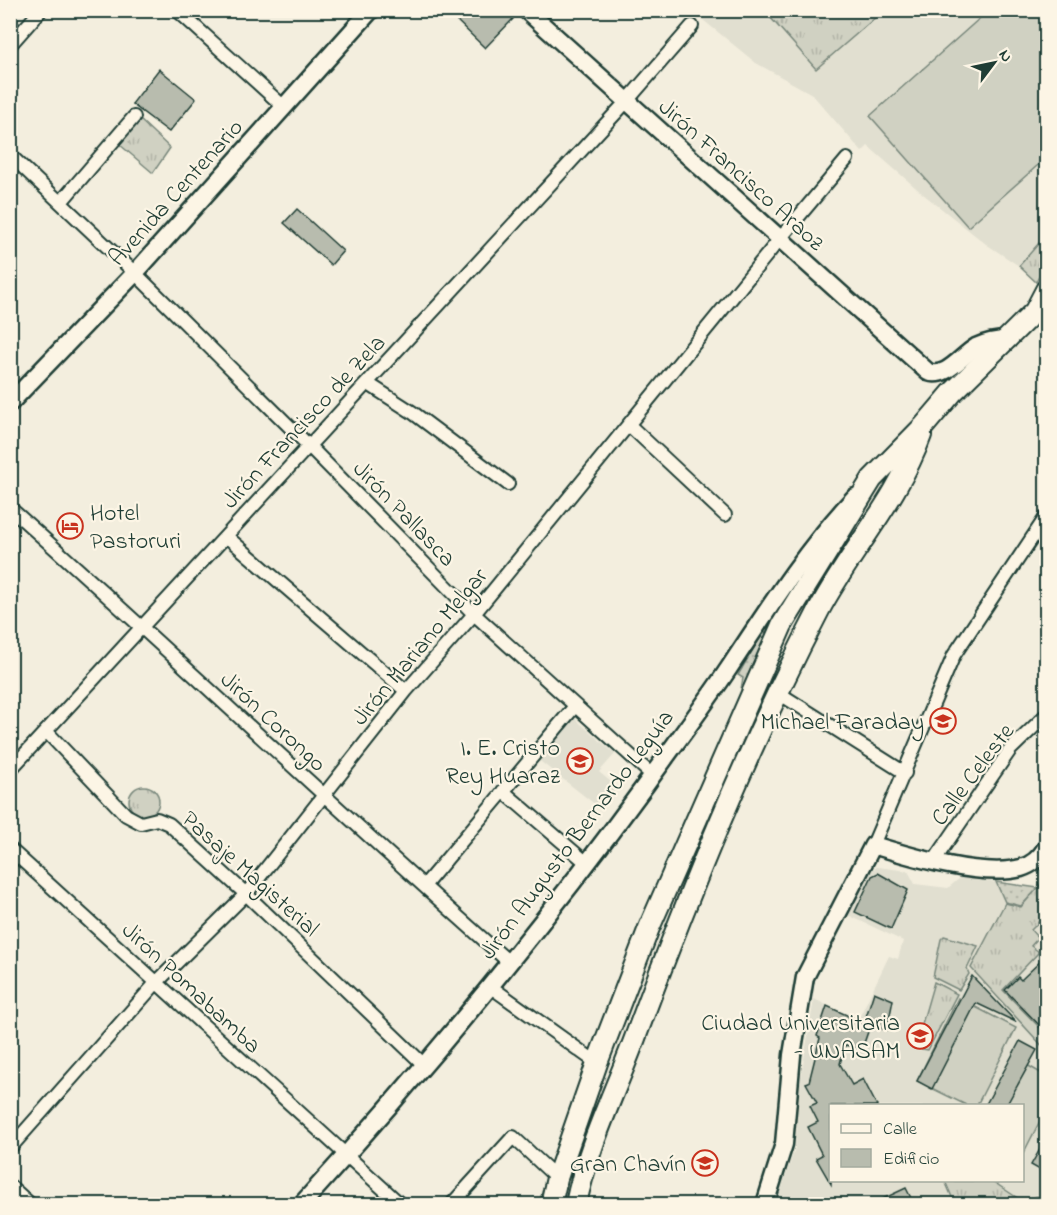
<svg xmlns="http://www.w3.org/2000/svg" width="1057" height="1215" font-family="'Indie Flower',sans-serif">
<style>
.built{fill:#e1dfd0;fill-rule:evenodd}
.grass{fill:url(#grass-tufts);stroke:#78877b;stroke-width:1.5}
.garden{fill:url(#garden-dots);stroke:#78877b;stroke-width:1.5}
.pitch{fill:#d0d1c2;stroke:#78877b;stroke-width:1.5}
.building{fill:#b8bcae;stroke:#1f3d34;stroke-width:1.5}
.lines{fill:none;stroke-linecap:round;stroke-linejoin:round}
.street-casing{stroke:#1f3d34;stroke-width:16}
.secondary-casing{stroke:#1f3d34;stroke-width:21}
.primary-casing{stroke:#1f3d34;stroke-width:24}
.street{stroke:#fcf5e5;stroke-width:12}
.secondary{stroke:#fcf5e5;stroke-width:16}
.primary{stroke:#fcf5e5;stroke-width:20}
.labels{text-anchor:middle;stroke-width:4.5;stroke-linejoin:round;paint-order:stroke}
.street-label{font-size:24px;fill:#1f3d34;stroke:#fcf5e5}
.poi-label{font-size:24px;fill:#1f3d34;stroke:#fcf5e5;text-anchor:end}
</style>
<defs>
<pattern id="grass-tufts" width="24" height="20" patternUnits="userSpaceOnUse" patternTransform="scale(1.5)"><rect width="24" height="20" fill="#d0d1c2"/><path d="M3 7l-1-3M5 7V3M7 7l1-3M15 17l-1-3M17 17v-4M19 17l1-3" fill="none" stroke="#b2b4a7"/></pattern>
<pattern id="garden-dots" width="8" height="8" patternUnits="userSpaceOnUse" patternTransform="scale(1.5)"><rect width="8" height="8" fill="#d0d1c2"/><path d="M2 2h.1M6 6h.1" fill="none" stroke="#b2b4a7" stroke-width="1.8" stroke-linecap="round"/></pattern>
</defs>
<rect width="100%" height="100%" fill="#f3eede"/>
<filter id="ink" filterUnits="userSpaceOnUse"><feTurbulence type="fractalNoise" baseFrequency=".0167" numOctaves="2"/><feDisplacementMap in="SourceGraphic" scale="12" xChannelSelector="R" yChannelSelector="G"/><feConvolveMatrix kernelMatrix="1 2 1 2 8 2 1 2 1" color-interpolation-filters="sRGB"/></filter>
<g filter="url(#ink)">
<!-- built -->
<path class="built" d="M692,11h354v224l-27,31 -33,-22 -63,-50 -55,-48 -6,6 -50,-58 -56,-31z
M572,716l43,38 -16,18 18,15 -16,22 -65,-51z
M877,867l31,4 7,13 33,4 12,-10 36,4 9,20 16,4 25,-31v329h-270l19,-56 5,-65 14,-84 44,21 31,-64 9,3 5,-18 -55,-26 22,-44zM830,1106h192v74h-192z"/>
<!-- grass -->
<path class="grass" d="M777,11v-1l106,1 -67,58 -46,-52z
M139,119l31,29 -17,25 -34,-29z
M1046,235v29l-10,18 -17,-16z
M129 801a15 15 0 1 1 30 0a15 15 0 1 1-30 0Z
M1046,878v37l-15,15 7,8 -7,8 8,6 -36,38 43,44v16l-75,-82 34,-65 16,4z
M944,936l34,10 -11,23 2,5 -10,16 -26,-13 8,-38z
M934,982l23,12 -29,56 -13,-2z
M945,1181h47l27,18 -12,5h-52z"/>
<!-- garden -->
<path class="garden" d="M810,564l-60,128 -9,-3 2,-11 -5,-3 43,-73z
M996,882l42,6 -17,18 -16,-4z"/>
<!-- pitch -->
<path class="pitch" d="M989,10l57,1v147l-78,69 -98,-111z
M958,998l58,30 -39,77h-11l-49,-24z
M1020,1061l26,15v33l-23,45 -1,-48h-25z"/>
<!-- building -->
<path class="building" d="M459,10h46l8,9 -28,29 -32,-31z
M159,69l37,30 -27,33 -37,-28z
M297,209l46,42 -12,14 -47,-42z
M878,873l30,17 -17,39 -36,-17 17,-36z
M1047,955v78l-42,-43 13,-13 3,3z
M972,976l44,46 -40,-19 -44,86 -15,-8z
M874,992l19,8 -6,30 -17,-4 -8,23 -17,-4 -5,19 12,21 11,-6 14,27h-46v78l-15,-26 6,-3 -14,-28 10,-5 -8,-16 7,-3 -11,-20 3,-1 11,-44 -3,-2 10,-30 37,17z
M1020,1041l17,9 -31,56h-21z
M1047,1137v37l-16,-9z
M906,1188l8,16h-42z"/>
<g class="lines">
<!-- street casing -->
<g class="street-casing">
<path id="street" d="M177,10l107,97
M10,45l31,-35
M10,155l125,118 174,173 165,168 178,161
M61,202l73,-85
M367,383l45,29 96,72
M629,425l96,90
M10,508c168,150 331,306 500,455
M226,536l180,155
M777,692l128,81
M46,731l80,84 15,8 16,-4 12,5 77,70 177,170
M10,770l616,-668 66,-76
M503,791l85,73
M873,845l81,-190 92,-138
M10,849l390,355
M934,861l76,-111 36,-35
M424,886l151,-180
M491,987l106,76
M10,1148l146,-165 90,-89 160,-203 68,-77 305,-374 68,-81
M10,1186l20,18
M452,1204l61,-67 44,41
M1038,1204h1"/>
</g>
<!-- secondary casing -->
<g class="secondary-casing">
<path id="secondary" d="M526,10l402,362c18,7 33,-16 48,-25 10,-5 20,-7 32,-7
M10,403l125,-130 236,-263
M302,1204c122,-134 238,-274 345,-421 27,-38 56,-76 82,-115 39,-59 77,-119 126,-171
M765,1204l19,-60 8,-89 13,-78 68,-132c39,12 109,33 148,23 11,-3 20,-12 25,-20"/>
</g>
<!-- primary casing -->
<g class="primary-casing">
<path id="primary" d="M551,1204l6,-26 40,-115 52,-135 133,-303 90,-146 52,-53 28,-33 83,-82 11,-21
M576,1204c11,-56 39,-112 59,-166 54,-145 112,-290 184,-428 32,-60 79,-111 102,-175"/>
</g>
<!-- street -->
<use href="#street" class="street"/>
<!-- secondary -->
<use href="#secondary" class="secondary"/>
<!-- primary -->
<use href="#primary" class="primary"/>
</g>
</g>
<!-- icons -->
<defs>
<g id="hotel-ring" transform="scale(1.35)"><circle r="9.5" fill="#fcf5e5" stroke="#c8321e" stroke-width="1.5"/><path d="M-6-4.5h1.5V1H6V5H4.5V3h-9V5H-6ZM-4 0a1.8 1.8 0 1 1 3.6 0ZM.5 0V-2.5h3Q6-2.5 6 0Z" fill="#c8321e"/></g>
<g id="school-ring" transform="scale(1.35)"><circle r="9.5" fill="#fcf5e5" stroke="#c8321e" stroke-width="1.5"/><path d="M0-5L7-2L0 1L-7-2ZM-4 1L0 2.5L4 1V4Q0 6-4 4Z" fill="#c8321e"/></g>
<g id="university-ring" transform="scale(1.35)"><circle r="9.5" fill="#fcf5e5" stroke="#c8321e" stroke-width="1.5"/><path d="M0-5L7-2L0 1L-7-2ZM-4 1L0 2.5L4 1V4Q0 6-4 4Z" fill="#c8321e"/></g>
</defs>
<g fill-rule="evenodd">
<use href="#hotel-ring" x="70" y="526"/>
<use href="#school-ring" x="943" y="721"/>
<use href="#school-ring" x="580" y="761"/>
<use href="#university-ring" x="920" y="1036"/>
<use href="#school-ring" x="705" y="1163"/>
</g>
<g class="labels">
<!-- street labels -->
<g class="street-label">
<text transform="translate(742 174) rotate(42)" y="8">Jirón Francisco Araoz</text>
<text transform="translate(175 192) rotate(-48)" y="8">Avenida Centenario</text>
<text transform="translate(303 421) rotate(-47)" y="8">Jirón Francisco de Zela</text>
<text transform="translate(405 513) rotate(46)" y="8">Jirón Pallasca</text>
<text transform="translate(419 646) rotate(-50)" y="8">Jirón Mariano Melgar</text>
<text transform="translate(274 721) rotate(43)" y="8">Jirón Corongo</text>
<text transform="translate(972 774) rotate(-53)" y="8">Calle Celeste</text>
<text transform="translate(576 834) rotate(-53)" y="8">Jirón Augusto Bernardo Leguía</text>
<text transform="translate(251 873) rotate(42)" y="8">Pasaje Magisterial</text>
<text transform="translate(192 987) rotate(43)" y="8">Jirón Pomabamba</text>
</g>
<!-- poi labels -->
<g class="poi-label">
<text x="90" y="520" text-anchor="start">Hotel<tspan x="90" dy="28">Pastoruri</tspan></text>
<text x="924" y="729">Michael Faraday</text>
<text x="560" y="755">I. E. Cristo<tspan x="560" dy="28">Rey Huaraz</tspan></text>
<text x="900" y="1030">Ciudad Universitaria<tspan x="900" dy="28">- UNASAM</tspan></text>
<text x="686" y="1171">Gran Chavín</text>
</g>
</g>
<!-- margin -->
<rect width="1057" height="1215" fill="none" stroke="#fcf5e5" stroke-width="36"/>
<rect x="18" y="18" width="1021" height="1179" fill="none" stroke="#1f3d34" stroke-width="2" filter="url(#ink)"/>
<!-- legend -->
<rect x="829" y="1104" width="195" height="78" fill="#fcf5e5" stroke="#a4ab9e" stroke-width="1.5"/>
<rect x="841" y="1124" width="30" height="9" fill="#fcf5e5" stroke="#a4ab9e" stroke-width="1.5"/>
<text x="883" y="1134" font-size="18" fill="#1f3d34">Calle</text>
<rect x="841" y="1149" width="30" height="18" fill="#b8bcae" stroke="#a4ab9e" stroke-width="1.5"/>
<text x="883" y="1164" font-size="18" fill="#1f3d34">Edificio</text>
<!-- north arrow -->
<g transform="translate(994 63) rotate(58)" stroke="#fcf5e5" stroke-width="4.5" paint-order="stroke">
<path d="M0-4.5L10 22L0 15L-10 22Z" fill="#1f3d34"/>
<text y="-9" font-size="16" font-weight="bold" text-anchor="middle" fill="#1f3d34">N</text>
</g>
</svg>
